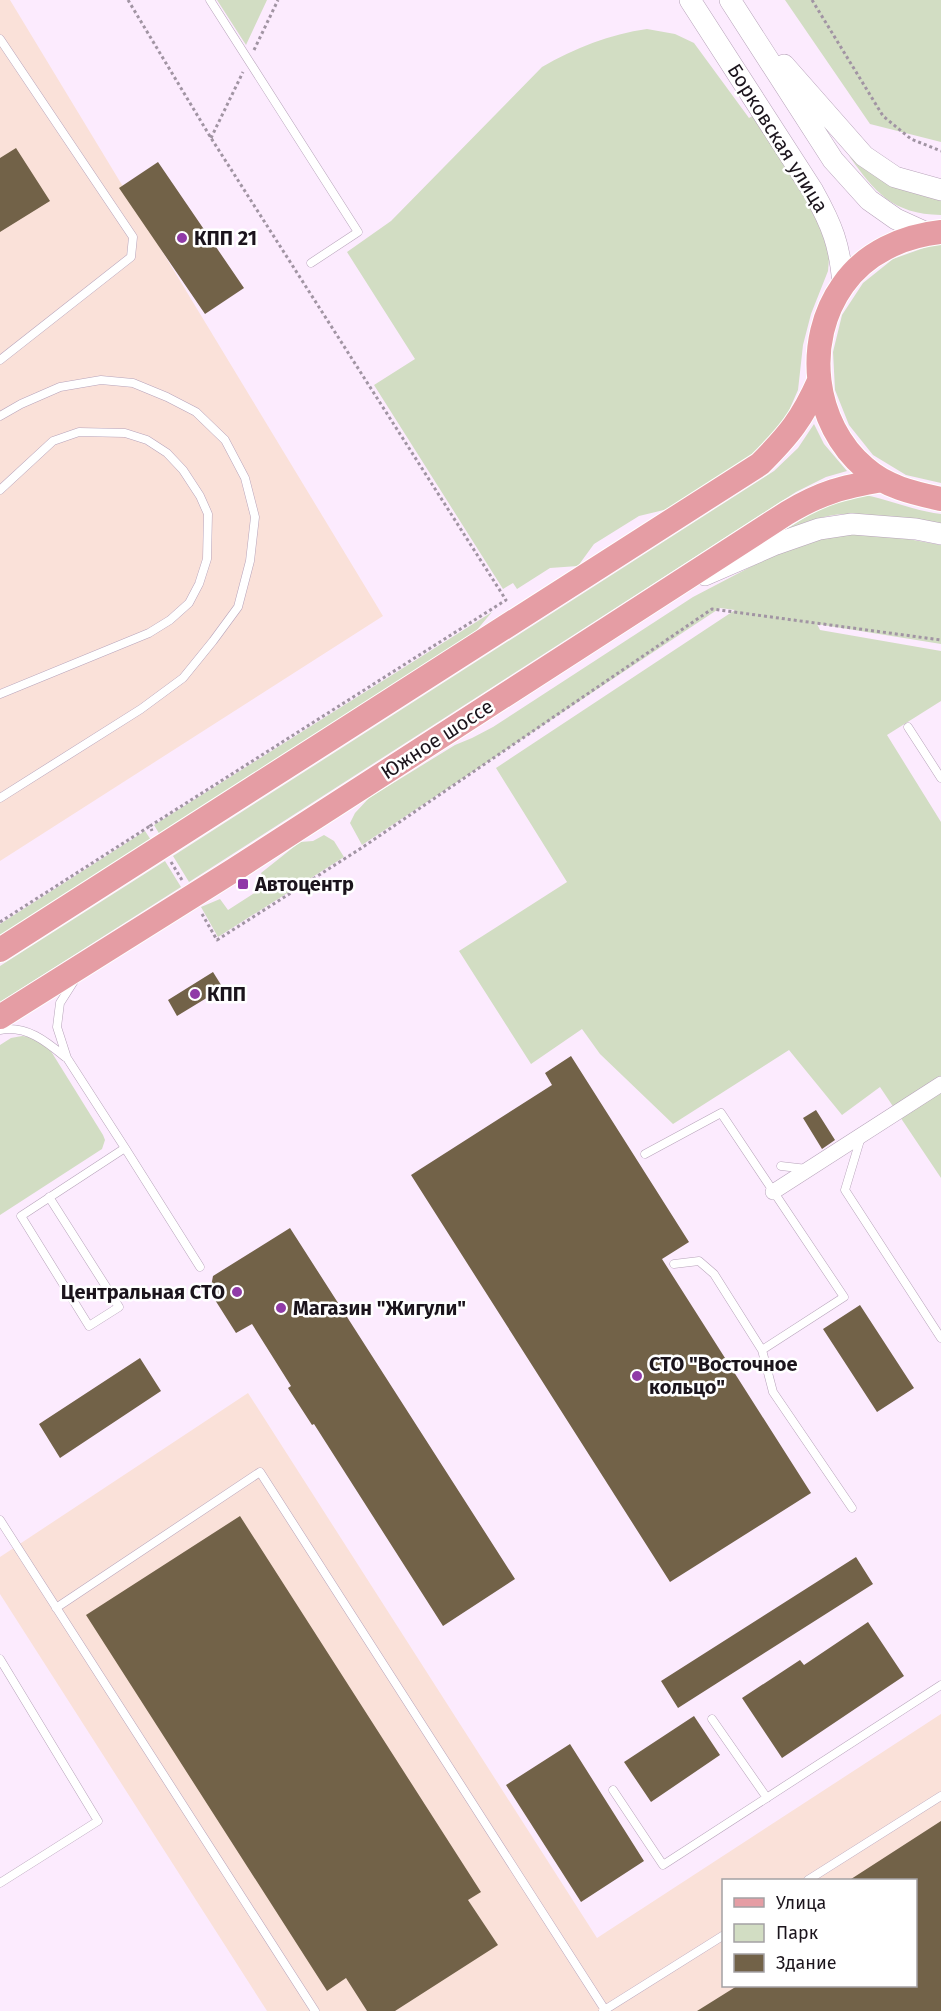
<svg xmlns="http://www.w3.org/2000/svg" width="941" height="2011" font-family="'Fira Sans',sans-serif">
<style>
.industrial{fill:#fae1d9;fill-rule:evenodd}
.green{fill:#d2ddc3}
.building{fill:#726248}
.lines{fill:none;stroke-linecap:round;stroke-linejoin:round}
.service-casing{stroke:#b7a3ba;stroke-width:9}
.minor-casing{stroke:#b7a3ba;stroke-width:16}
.secondary-casing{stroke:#b7a3ba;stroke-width:22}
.primary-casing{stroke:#fff;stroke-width:26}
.path{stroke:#a194a3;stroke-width:3;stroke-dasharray:3 3;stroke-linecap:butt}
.service{stroke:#fff;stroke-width:8}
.minor{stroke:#fff;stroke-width:15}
.secondary{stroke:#fff;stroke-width:21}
.primary{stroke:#e59da4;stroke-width:24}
.poi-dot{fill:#903aa7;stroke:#fff;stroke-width:2}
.labels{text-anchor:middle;stroke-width:5;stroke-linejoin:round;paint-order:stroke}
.street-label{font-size:20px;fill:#1b141c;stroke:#fff}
.poi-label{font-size:20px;font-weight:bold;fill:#1b141c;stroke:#fff;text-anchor:start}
</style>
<rect width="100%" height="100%" fill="#fcebfe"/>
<!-- industrial -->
<path class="industrial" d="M0,0h10l373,616 -383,245z
M248,1393l349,545 344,-224v297h-674l-267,-417v-37zM724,1880h192v106h-192z"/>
<!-- green -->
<path class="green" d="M217,0h50l-21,45z
M785,0h156v142l-71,-18z
M647,29l28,5 19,9 55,75 10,-6 64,114 6,33 -1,12 -17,43 -8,31 -5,45 -18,41 -14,16 -98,62 -29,7 -45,28 -16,22 -28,2 -33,21 -4,-6 -10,6 -129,-204 41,-26 -68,-107 44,-31 151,-154c33,-19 68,-33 105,-38z
M849,156l16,13 76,28v18c-49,-1 -66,-23 -92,-59z
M932,245h9v238l-35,-8 -33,-20 -24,-30 -14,-35 -2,-38 9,-37 21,-32 30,-24z
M814,424l10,20 23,27 -21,6 -30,15 -607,390 -16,-26 601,-385 24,-23z
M865,495c26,5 50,16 76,19v15c-32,-6 -65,-16 -98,-15 -20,1 -39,9 -58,16l43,-27z
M833,531l42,2 66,12v99l-124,-20 3,6 121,21v50l-54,34 54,87v356l-61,-91 -38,28 -53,-65 -116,74 -73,-70 -18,-25 -51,35 -72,-113 108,-69 -71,-114 239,-158 -15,-2 -358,237 -12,-22 5,-10 14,-15 86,-53 17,-7 21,-11 200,-130 65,-34z
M492,612l-16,19 -40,27 -276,177 -6,-10z
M145,831l6,9 -151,97v-13z
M324,835l10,6 10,16 -126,80 -17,-30 19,-8 8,11 39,-25 -6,-12 39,-31 13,-1z
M165,861l16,26 -181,115v-36z
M22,1036c11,1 18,5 27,12l54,87 2,5 -3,9 -102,66v-170l11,-7z"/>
<!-- building -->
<path class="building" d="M16,148l34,53 -50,31v-74z
M158,162l86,126 -39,26 -86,-126z
M213,972l10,16 -46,28 -9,-16z
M571,1056l118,186 -27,17 149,234 -141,89 -259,-407 141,-90 -7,-12z
M816,1110l19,30 -13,9 -19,-31z
M290,1228l225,351 -72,47 -129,-202 -2,1 -24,-37 3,-2 -39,-62 -16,9 -26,-41 3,-16z
M860,1305l54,83 -37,24 -54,-83z
M140,1358l21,33 -101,67 -21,-34z
M240,1516l241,376 -13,8 30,45 -103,66h-28l-21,-33 -19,13 -241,-376z
M856,1557l17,27 -195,124 -17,-27z
M868,1622l36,54 -122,82 -40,-60 58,-38 4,5z
M694,1716l26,39 -69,47 -27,-40z
M570,1744l74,117 -63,41 -75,-117z
M941,1821v190h-244l40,-25h178v-105h-67z"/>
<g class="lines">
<!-- service casing -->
<g class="service-casing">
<path id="service" d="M210,0l148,232 -47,31
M0,39l133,198 -2,20 -131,103
M0,416l21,-12 39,-17 41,-7 32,3 34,14 29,15 29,28 20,38 10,39 -5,44 -12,46 -25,34 -30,37 -42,31 -141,89
M0,490l53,-49 26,-9 46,1 22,7 20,13 16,17 17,26 8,18 -1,45 -8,25 -10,19 -19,17 -21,13 -149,61
M908,727l33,51
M0,1030c26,-5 46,11 65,27
M861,1137l-16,53 96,148
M125,1148l75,119
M645,1154l76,-41 123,184 -82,53 -48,-76 -15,-13 -25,3
M781,1166l26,3
M49,1197l70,110 -30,19 -68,-110 104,-68 -58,-90 -10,-31 3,-24 14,-22
M762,1350l11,42 79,116
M0,1520l315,491
M56,1608l204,-136 345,538
M0,1659l98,162 -98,62
M712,1719l55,79
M613,1790l50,75 278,-180
M808,1880l133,-84
M603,2011l121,-76"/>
</g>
<!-- minor casing -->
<g class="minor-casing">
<path id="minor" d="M773,1192l168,-108"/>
</g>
<!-- secondary casing -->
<g class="secondary-casing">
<path id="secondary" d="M690,0l123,191c19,34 27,54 30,94
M730,0l103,160 36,40 27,19 33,15
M784,65l80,91 31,21 46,13
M705,575l71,-31 43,-15 33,-5 64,5 25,5"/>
</g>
<!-- primary casing -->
<g class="primary-casing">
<path id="primary" d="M941,232c-38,4 -76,21 -98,53 -40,56 -30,139 22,183 21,19 49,25 76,31
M0,950l760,-486c29,-29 42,-45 59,-83
M0,1017l234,-147 553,-357c35,-21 56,-26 95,-33"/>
</g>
<!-- path -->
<path class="path" d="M128,0l83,138 295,462 -356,226 2,5
M812,0l71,116 28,23 30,12
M254,50l24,-50
M211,138l32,-66
M171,862l11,18
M202,914l15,26 146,-93 349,-238 229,31
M0,922l150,-96"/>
<!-- service -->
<use href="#service" class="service"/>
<!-- minor -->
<use href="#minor" class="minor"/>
<!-- secondary -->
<use href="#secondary" class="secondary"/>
<!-- primary -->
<use href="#primary" class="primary"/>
</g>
<!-- markers -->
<g class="poi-dot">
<circle cx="182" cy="238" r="6"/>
<rect x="237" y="878" width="12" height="12" rx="3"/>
<circle cx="195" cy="994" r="6"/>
<circle cx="237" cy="1292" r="6"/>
<circle cx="281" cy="1308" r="6"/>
<circle cx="637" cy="1376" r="6"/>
</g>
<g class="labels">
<!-- street labels -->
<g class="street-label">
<text transform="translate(778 138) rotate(58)" y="7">Борковская улица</text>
<text transform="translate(437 739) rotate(-33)" y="7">Южное шоссе</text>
</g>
<!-- poi labels -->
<g class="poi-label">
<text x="194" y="245">КПП 21</text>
<text x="255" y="891">Автоцентр</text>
<text x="207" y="1001">КПП</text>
<text x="225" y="1299" text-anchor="end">Центральная СТО</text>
<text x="293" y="1315">Магазин "Жигули"</text>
<text x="649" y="1371">СТО "Восточное<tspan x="649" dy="23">кольцо"</tspan></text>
</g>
</g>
<!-- legend -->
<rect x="722" y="1879" width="195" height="108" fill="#ffffff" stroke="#a4a1a4" stroke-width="1.5"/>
<rect x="734" y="1898" width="30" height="9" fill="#e59da4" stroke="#a4a1a4" stroke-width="1.5"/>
<text x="776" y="1909" font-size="18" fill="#1b141c">Улица</text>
<rect x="734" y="1924" width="30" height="18" fill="#d2ddc3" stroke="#a4a1a4" stroke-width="1.5"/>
<text x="776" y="1939" font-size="18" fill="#1b141c">Парк</text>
<rect x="734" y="1954" width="30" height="18" fill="#726248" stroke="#a4a1a4" stroke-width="1.5"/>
<text x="776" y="1969" font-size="18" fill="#1b141c">Здание</text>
</svg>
